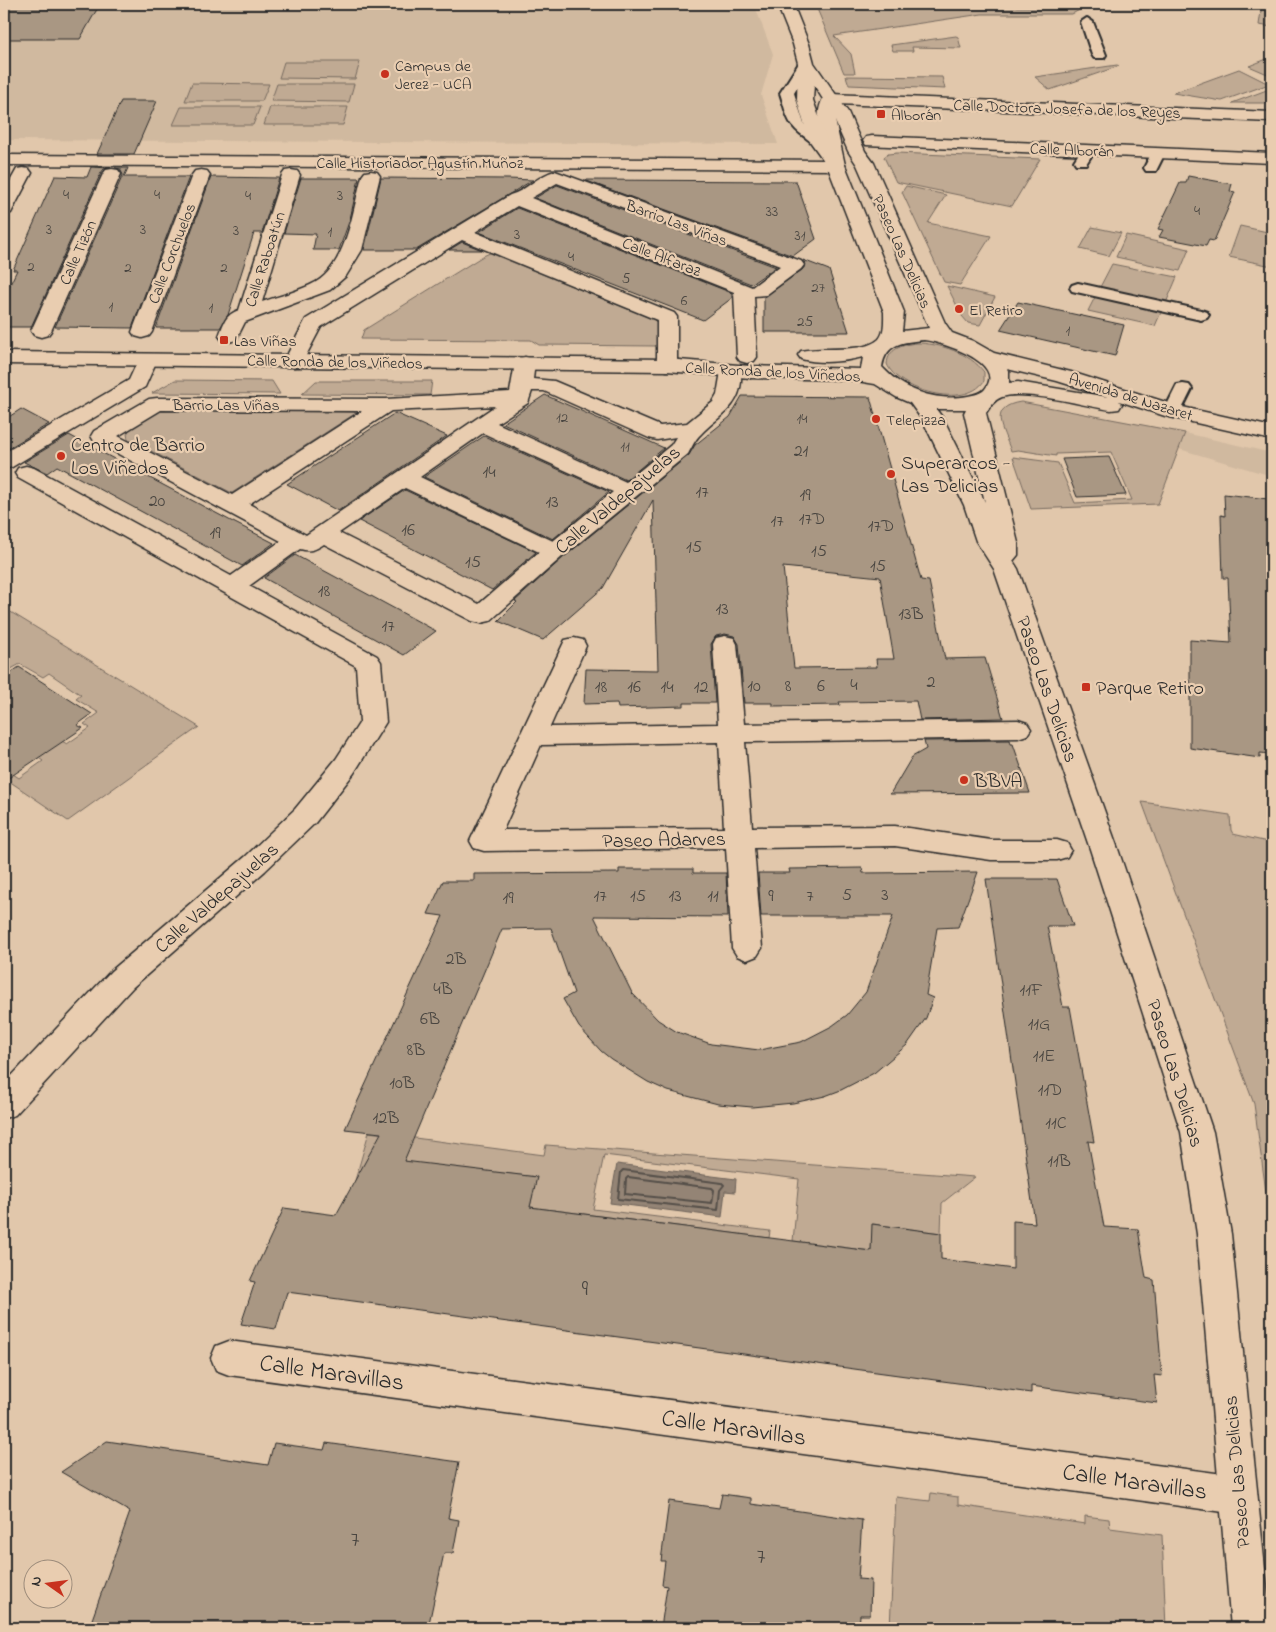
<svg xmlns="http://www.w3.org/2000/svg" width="1276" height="1632" font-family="'Indie Flower',sans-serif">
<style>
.built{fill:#d0b99f}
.green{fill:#c0aa93;stroke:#766a5f}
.water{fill:#948475;stroke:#6a6057}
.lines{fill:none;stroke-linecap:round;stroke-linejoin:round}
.shore{stroke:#554f49;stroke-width:2}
.building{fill:#a99783;stroke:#2b2b2b;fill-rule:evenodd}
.lane-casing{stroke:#2b2b2b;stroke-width:4}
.street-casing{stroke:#2b2b2b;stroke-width:3}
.secondary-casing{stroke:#2b2b2b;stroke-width:3}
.lane{fill:#e9cdb0;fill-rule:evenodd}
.street{fill:#e9cdb0;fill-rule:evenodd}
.secondary{fill:#e9cdb0;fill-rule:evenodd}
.poi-dot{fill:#c8321e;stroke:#e9cdb0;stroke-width:2}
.labels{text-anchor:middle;stroke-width:4.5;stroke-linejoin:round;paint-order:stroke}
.far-number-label{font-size:15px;fill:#4a4641}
.far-poi-label{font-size:16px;fill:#2b2b2b;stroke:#e9cdb0;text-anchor:start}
.far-street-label{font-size:16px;fill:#2b2b2b;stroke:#e9cdb0}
.number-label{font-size:18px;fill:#4a4641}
.poi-label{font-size:20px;fill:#2b2b2b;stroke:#e9cdb0;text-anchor:start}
.street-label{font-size:20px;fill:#2b2b2b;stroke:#e9cdb0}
.near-number-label{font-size:21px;fill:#4a4641}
.near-street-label{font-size:24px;fill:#2b2b2b;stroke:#e9cdb0}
</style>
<rect width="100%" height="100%" fill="#e1c7ab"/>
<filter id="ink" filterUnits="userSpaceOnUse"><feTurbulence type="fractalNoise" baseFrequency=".02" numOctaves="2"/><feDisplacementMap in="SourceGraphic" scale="10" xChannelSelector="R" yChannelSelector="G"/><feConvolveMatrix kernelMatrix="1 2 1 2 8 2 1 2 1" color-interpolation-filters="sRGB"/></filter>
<g filter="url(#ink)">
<!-- built -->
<path class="built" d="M4,4h750l19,50 -12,41 17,49 -774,-4z
M1185,433l87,20v23l-93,-27z"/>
<!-- green -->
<path class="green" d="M815,4l243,3v-3h74l-1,3h-46l-13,7h-90l-148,22 17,18 4,19h-11z
M1262,4h10v23l-13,-2z
M956,36l2,1 3,11 -49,-1 1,4h-20l-2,-6z
M1272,57v19l-23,-10z
M284,62h76l-5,17 -76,-1z
M1117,65l2,1 -69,24 -15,-13z
M1239,69l30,15 -47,17 -49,-8z
M846,76l96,1 3,12 -96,-4z
M192,83l77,1 -7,17h-77z
M277,84h77l-5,18 -78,-1z
M1272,88v15h-40z
M181,107h79l-7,18h-80z
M270,107h78l-5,18h-79z
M897,153l143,6 -28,47 -116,-24 -12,-25 4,-3z
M906,186l40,9 -18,28 63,13 -31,49 -16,-3 -42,-90z
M1240,226l32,7v33l-43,-9z
M1092,227l29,6 -12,23 -29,-7z
M1126,235l63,14 -9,22 -64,-14z
M490,253l163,66 5,5 -1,22 -118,-1 -8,-5 -170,-1 3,-9 119,-74z
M1112,264l65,13 -11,26 -67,-14z
M947,286l48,11 -15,28 -12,-2 -6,-7z
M1096,295l66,15 -7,16 -67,-15z
M916,343c23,0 54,10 68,29v9c-19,29 -87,9 -97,-17 1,-15 15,-19 29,-21z
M175,380l97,1 8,13 -128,-1z
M316,381h116l-2,14 -128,-1z
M1021,402l164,31 -27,71 -127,5 -18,-52 45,6 17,40 57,-3 -21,-48 -55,2v2l-38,-6 -7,1c-8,-22 -24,-44 10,-49z
M161,410l192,2 3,1 -124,80 -104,-54 -1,-5 4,-7z
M4,608l195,119 -131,94 -62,-42 7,-5 6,4 24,-17 -13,-9 23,-16 14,8 23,-16 -6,-4 15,-11 -23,-14 5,-4 -32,-22 -6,4 -23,-13 -16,9z
M1142,802l88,13 1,15 2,4 39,9v393l-18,-132z
M369,1132l175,23 2,-10 429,32 -33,26 -1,30 -68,-9 -2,27 -78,-10 6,-62 -195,-24 -11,54 177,22 -1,7 -239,-31 6,-30 -70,-8 -112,15z
M931,1493l27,4v8l127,19v-8l24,3 1,9 52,7 4,93h-276l6,-131 34,4z"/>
<!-- water -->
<path class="water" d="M617,1164l119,15 -1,13 -10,-1 -3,26 -112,-14z"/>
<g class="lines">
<!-- shore -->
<path class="shore" d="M623,1170l99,13 2,2 -4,5 -2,20 -100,-11 3,-27z
M628,1177l84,11 2,2 -2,13 -87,-9 1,-15z"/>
</g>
<!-- building -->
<path class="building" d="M4,4h96l-20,35h-76z
M121,101h36l-23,53h-37z
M91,167l19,1 -6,1 -3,4 -70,154h-27v-30l13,-27h-4l42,-94 32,1z
M115,168h13l-4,9h65l-57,151 -77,-1 68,-152 -3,-6z
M1188,176l44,8 -2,7 5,1 -21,49 -5,-1 -3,6 -47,-9 4,-7 -5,-1 22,-46h6z
M211,177l68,1 -17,55h-8l-26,82 -8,13h-64z
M301,178h58l-9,41 -11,31h-26l3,-16 -32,-1z
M381,178l127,1 25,1 -117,70h-52z
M584,180l212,1 20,58 -23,17z
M557,185l219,82 -25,17 -216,-86z
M517,208l215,85v5l-29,22 -224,-88z
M462,242l20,8h-33z
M803,260l26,10 20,62h-85v-35l38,-27 4,-5z
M1018,302l106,23 -9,31 -115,-26z
M545,395l61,27 58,26 -38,32 -123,-57z
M742,396l128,1 51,183 8,1 16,78 40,-1 18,60 -83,2 -4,-19 -77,1 1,3 -67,1v-3h-29l-5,-59 -5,-8 -9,-2 -9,2 -5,8 4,59h-31v3l-66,2 -1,-5 -33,1 2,-35 72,1 -5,-170 -50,88 -60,52 -45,-19 19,-19 -2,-1 49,-44 125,-102 6,-10 35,-28zM783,567l97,10 14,82h-18l1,8 -83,1z
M21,409l28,15 -45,27v-31z
M395,413l52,23 -109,75 -51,-27z
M69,435l162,86 43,22 -32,23 -185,-100 -10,7 -23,-11z
M484,436l125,56 -56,47 -129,-62z
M1109,457l17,38 -49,2 -15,-38z
M405,490l131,62 -44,38 -133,-69z
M1224,494l44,5 4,56v199l-12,-1v5l-70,-10v-108l41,3 -3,-65h-5l-2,-63 4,1z
M295,555l141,76 -32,24 -140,-77z
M19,667l73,47 -15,11 6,3 -79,53v-103z
M1010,740l1,4h2l17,49 -140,1 22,-37 14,-8 -2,-8z
M862,868l1,5 115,-1 -20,55 -21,1 -11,67 7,3 -7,20 -19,27 -33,28 -33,17 -16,6 -32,7 -41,4 -34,-3 -50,-13 -20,-9 -37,-23 -10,-8 -22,-24 -16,-28 11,-6 -23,-65 -49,1 -98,232 133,16 -7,30 341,44 1,-27 69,9v26l72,10v-48l22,2 -49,-344h71l16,47h-26l16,81h7l24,135 -6,-1 16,86 34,2 8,49 8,2 8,96 -8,-1 3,28 -126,-17v7l-744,-101 -11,37 -35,-5 14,-42 -5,-1 34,-73 52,7 45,-82 -36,-4 98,-213 -15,-2 15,-33h31v-7l145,-1v-4h74v4h33l2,44 -134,-1 38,77 26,27 19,12 34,12 48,6 42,-8 31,-16 15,-11 19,-23 27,-76h-132l-3,-43h32l-1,-4z
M107,1441l161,24 6,-22 50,7 2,-7 133,19 -11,56 11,2 -6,33h-9l-16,75h-339l41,-116 -69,-40z
M722,1494l29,4v6l111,16 -4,59 13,1 -1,35h-10l-1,13h-198l6,-42 -5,-1 3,-24h-4l8,-60 50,7z"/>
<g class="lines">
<!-- lane casing -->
<g class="lane-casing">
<path id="lane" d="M1087,18l6,4 13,33 -2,3h-10l-2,-3 -11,-33z
M806,59l7,4 -19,30 10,31 21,16 -2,3c-8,2 -12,-1 -18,-6 -19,-13 -18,-23 -25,-44l21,-33z
M1088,146l5,1 2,3 -9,14h-10l-2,-3 9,-14z
M1158,149l5,1 2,3 -9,18h-10l-2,-3 9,-18z
M1078,283l123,27 6,2 2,3 -2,3 -6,2 -129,-29 -2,-3 2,-3z
M1183,384l6,1 3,4 -13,26 -6,1 -6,-1 -3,-4 13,-26z"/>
</g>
<!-- street casing -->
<g class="street-casing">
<path id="street" d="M831,94l441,18v10l-435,-18 -2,16 10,45 -3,4 -6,1 -832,-5v-10l822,5c-2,-22 -15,-44 -1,-65z
M872,136l400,17v10l-406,-18 -3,-4 3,-4z
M23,168l6,1 3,4 -19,36 -2,4 -7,1v-22l13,-23z
M112,169l6,1 3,4 -70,157 -3,4 -7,2 -7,-2 -3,-4 72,-157 3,-4z
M201,170l6,1 3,4 -58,157 -3,4 -7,2 -7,-2 -3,-4 60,-157 3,-4z
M291,170l6,1 3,4 -38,127c17,-6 38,-11 54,-20 31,-18 37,-73 46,-106l3,-4 6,-1 6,1 3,4 -18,74 -16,26 -16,14 -85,32 -9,18 -7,2 -7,-2 -3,-4c5,-13 6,-21 20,-26l43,-135 3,-4z
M555,171l246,90 3,4 -3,4 -35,26 -12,1 3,61 -3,4 -7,2 -7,-2 -3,-4 -3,-65 -217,-86 -42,26 199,81 3,4v48l-3,4 -7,2 -7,-2 -3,-4v-45l-195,-80 -141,87 -20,38 -7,2 -7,-2 -3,-4 22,-42 204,-124c16,-4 28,-20 45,-24zM557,183l223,83 -28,21 -221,-89z
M147,354l7,2 3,4 -12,27 -133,80 -8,2v-16l125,-73 11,-24z
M525,357l7,2 3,4 -2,16 21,2 106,45 27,-3 26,-21 4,-7 4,-24 3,-4 7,-2 7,2c4,5 3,8 3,15 -3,27 -23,34 -40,52 -6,5 -9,13 -13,20l-125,102 -73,65 -9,2 -9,-2 -148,-77c-9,6 -14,8 -24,5l-51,37 128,70 4,6 5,60 -32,51 -39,50 -50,48 -132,116 -118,128 -11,3v-34l107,-113 134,-114 50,-48 41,-50 24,-37 -4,-56 -338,-188 -3,-5 3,-5 8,-2 8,2 197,108 50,-35 -187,-100 -3,-5 3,-5 55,-32 8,-1 229,1 124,-7 5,-29 3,-4zM532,391h12l105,47 8,2 19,-3 -5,8 -45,37 -129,-59 31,-20zM495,406l-189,129 -57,-31 142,-93zM161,410l201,1 -130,84 -114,-59zM483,433l130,59 -60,49 -133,-64zM405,488l134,64 -60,52 -140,-71z
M725,636l9,2 3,6 7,80 274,-4 9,3 4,6 -4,6 -9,3 -273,4 7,85 143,-1 96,14h66l10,3 4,7 -4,7 -10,3h-66l-96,-14 -141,2 8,100 -5,8 -10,4 -10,-4 -5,-8 -6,-100 -242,3 -10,-3 -4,-7 95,-201 9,-2 9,2 3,6 -36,81 168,-3 -5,-80 3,-6zM719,742l5,86 -221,2 38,-85z
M229,1341l1009,135 13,6 6,13 -6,13 -13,6 -1009,-139 -13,-5 -5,-12 5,-12z"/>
</g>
<!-- secondary casing -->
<g class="secondary-casing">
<path id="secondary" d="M777,4h16l16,40 5,19 34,49 17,39 9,12 71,160 7,10 21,8 21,12 77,19 107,34 94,21v13l-107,-24 -46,-15 3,3 -3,5 -8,1c-24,-4 -89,-21 -109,-13 -8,3 -12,9 -16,16l32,130v12l-5,6 5,8 100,280 95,283 18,102 40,394h-40l-34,-394 -16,-102 -91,-283 -96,-280 -18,-28 -12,-36 -41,-84 -13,-18 -14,-6 -21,-13 -24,-4 -101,-2 -83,-7 -663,-7v-12l663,7 83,7 111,3 2,-12c-19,5 -43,7 -62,2l-3,-4 3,-4c20,-5 62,3 78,-12 6,-7 5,-19 5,-27l-57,-147 -18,-25 -12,-40 1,-37 -5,-19zM814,85l17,27 17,39 9,14 72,163 -27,3 2,-19 -59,-147 -18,-25 -14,-40zM924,340c17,2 83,22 61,49 -3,4 -11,6 -17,7 -32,6 -64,-5 -86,-29 4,-24 21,-25 42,-27zM1007,369l50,12 51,16 -90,-15 -9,1v-11zM936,409h30l-2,4 21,89 -41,-82z"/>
</g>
<!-- lane -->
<use href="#lane" class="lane"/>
<!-- street -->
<use href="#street" class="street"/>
<!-- secondary -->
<use href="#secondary" class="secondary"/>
</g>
</g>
<!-- markers -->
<g class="poi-dot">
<circle cx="385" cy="74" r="5"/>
<rect x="876" y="109" width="10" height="10" rx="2.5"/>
<circle cx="959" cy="309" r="5"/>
<rect x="219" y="335" width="10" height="10" rx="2.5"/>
<circle cx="876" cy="419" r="5"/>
<circle cx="61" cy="456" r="5"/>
<circle cx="891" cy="474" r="5"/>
<rect x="1081" y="682" width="10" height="10" rx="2.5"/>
<circle cx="964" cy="780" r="5"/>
</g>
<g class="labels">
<!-- far-number labels -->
<g class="far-number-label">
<text x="66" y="199">4</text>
<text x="157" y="199">4</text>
<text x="248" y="200">4</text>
<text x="340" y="200">3</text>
<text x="1197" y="215">4</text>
<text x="772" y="216">33</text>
<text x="49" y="234">3</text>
<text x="143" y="234">3</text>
<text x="236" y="235">3</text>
<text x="330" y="236">1</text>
<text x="517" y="239">3</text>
<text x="800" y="240">31</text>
<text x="571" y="261">4</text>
<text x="31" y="271">2</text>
<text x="128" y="272">2</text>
<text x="224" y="272">2</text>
<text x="626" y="283">5</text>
<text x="818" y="292">27</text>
<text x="684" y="305">6</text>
<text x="111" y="311">1</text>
<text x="211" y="312">1</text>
<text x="805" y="326">25</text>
<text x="1068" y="335">1</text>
<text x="562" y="422">12</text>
<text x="802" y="423">14</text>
<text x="625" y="451">11</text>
</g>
<!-- far-poi labels -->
<g class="far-poi-label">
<text x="395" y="71">Campus de<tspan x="395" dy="18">Jerez - UCA</tspan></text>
<text x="891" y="120">Alborán</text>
<text x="969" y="315">El Retiro</text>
<text x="234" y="346">Las Viñas</text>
<text x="886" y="425">Telepizza</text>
</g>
<!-- far-street labels -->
<g class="far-street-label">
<text transform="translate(1067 108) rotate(2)" y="6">Calle Doctora Josefa de los Reyes</text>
<text transform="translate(1072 149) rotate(2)" y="6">Calle Alborán</text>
<text x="420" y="168">Calle Historiador Agustín Muñoz</text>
<text transform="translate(677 222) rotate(20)" y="6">Barrio Las Viñas</text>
<text transform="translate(903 251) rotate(66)" y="6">Paseo Las Delicias</text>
<text transform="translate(77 252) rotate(-66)" y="6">Calle Tizón</text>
<text transform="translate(171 253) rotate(-69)" y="6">Calle Corchuelos</text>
<text transform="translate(662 256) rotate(21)" y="6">Calle Alfaraz</text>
<text transform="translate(264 259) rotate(-72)" y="6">Calle Raboatún</text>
<text transform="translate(335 361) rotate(1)" y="6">Calle Ronda de los Viñedos</text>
<text transform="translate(773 371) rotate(3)" y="6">Calle Ronda de los Viñedos</text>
<text transform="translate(1131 396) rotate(17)" y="6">Avenida de Nazaret</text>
<text x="226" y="410">Barrio Las Viñas</text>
</g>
<!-- number labels -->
<g class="number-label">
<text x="801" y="456">21</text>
<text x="489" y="477">14</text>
<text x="702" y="497">17</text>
<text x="805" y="500">19</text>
<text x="157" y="506">20</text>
<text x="552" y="507">13</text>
<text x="812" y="524">17D</text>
<text x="777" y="526">17</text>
<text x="881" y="531">17D</text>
<text x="408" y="535">16</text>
<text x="215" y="538">19</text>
<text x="694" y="552">15</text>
<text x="819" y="556">15</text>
<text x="473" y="567">15</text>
<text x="878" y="571">15</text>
<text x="324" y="596">18</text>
<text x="722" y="614">13</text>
<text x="911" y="619">13B</text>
<text x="388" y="631">17</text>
<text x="931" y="687">2</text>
<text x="854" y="690">4</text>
<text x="754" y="691">10</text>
<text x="788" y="691">8</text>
<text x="821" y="691">6</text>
<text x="601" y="692">18</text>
<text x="634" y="692">16</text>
<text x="667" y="692">14</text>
<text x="701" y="692">12</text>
<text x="847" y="900">5</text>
<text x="885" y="900">3</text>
<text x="600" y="901">17</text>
<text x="638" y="901">15</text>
<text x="675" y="901">13</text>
<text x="713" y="901">11</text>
<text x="771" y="901">9</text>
<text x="810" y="901">7</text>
<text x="508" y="903">19</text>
<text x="456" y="964">2B</text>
<text x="443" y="994">4B</text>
<text x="1031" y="995">11F</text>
<text x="430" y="1024">6B</text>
<text x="1039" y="1029">11G</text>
<text x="416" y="1055">8B</text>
<text x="1044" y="1061">11E</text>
<text x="402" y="1088">10B</text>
<text x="1050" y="1095">11D</text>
<text x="386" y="1123">12B</text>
<text x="1056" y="1128">11C</text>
<text x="1059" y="1166">11B</text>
</g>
<!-- poi labels -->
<g class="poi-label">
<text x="71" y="451">Centro de Barrio<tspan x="71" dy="23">Los Viñedos</tspan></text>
<text x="901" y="469">Superarcos -<tspan x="901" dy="23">Las Delicias</tspan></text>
<text x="1096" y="694">Parque Retiro</text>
<text x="974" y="787">BBVA</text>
</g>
<!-- street labels -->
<g class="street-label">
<text transform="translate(617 499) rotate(-40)" y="7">Calle Valdepajuelas</text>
<text transform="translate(1048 689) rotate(71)" y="7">Paseo Las Delicias</text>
<text transform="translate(664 839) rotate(-1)" y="7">Paseo Adarves</text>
<text transform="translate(216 897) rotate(-41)" y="7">Calle Valdepajuelas</text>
<text transform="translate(1176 1073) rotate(73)" y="7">Paseo Las Delicias</text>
<text transform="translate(1236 1472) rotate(-95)" y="7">Paseo Las Delicias</text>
</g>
<!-- near-number labels -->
<g class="near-number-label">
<text x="585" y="1295">9</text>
<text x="355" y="1546">7</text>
<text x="761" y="1563">7</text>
</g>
<!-- near-street labels -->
<g class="near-street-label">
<text transform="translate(332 1372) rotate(8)" y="8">Calle Maravillas</text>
<text transform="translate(734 1427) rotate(8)" y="8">Calle Maravillas</text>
<text transform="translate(1135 1481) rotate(8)" y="8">Calle Maravillas</text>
</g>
</g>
<!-- margin -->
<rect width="1276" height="1632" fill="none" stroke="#e9cdb0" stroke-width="20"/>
<rect x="10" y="10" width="1256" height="1612" fill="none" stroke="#2b2b2b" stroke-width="2" filter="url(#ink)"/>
<!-- north arrow -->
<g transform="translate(48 1584) rotate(284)"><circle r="24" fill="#e9cdb0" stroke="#9d8c7b"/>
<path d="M0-4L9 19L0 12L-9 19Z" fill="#c8321e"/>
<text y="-8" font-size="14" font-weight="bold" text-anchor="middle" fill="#2b2b2b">N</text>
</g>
</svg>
